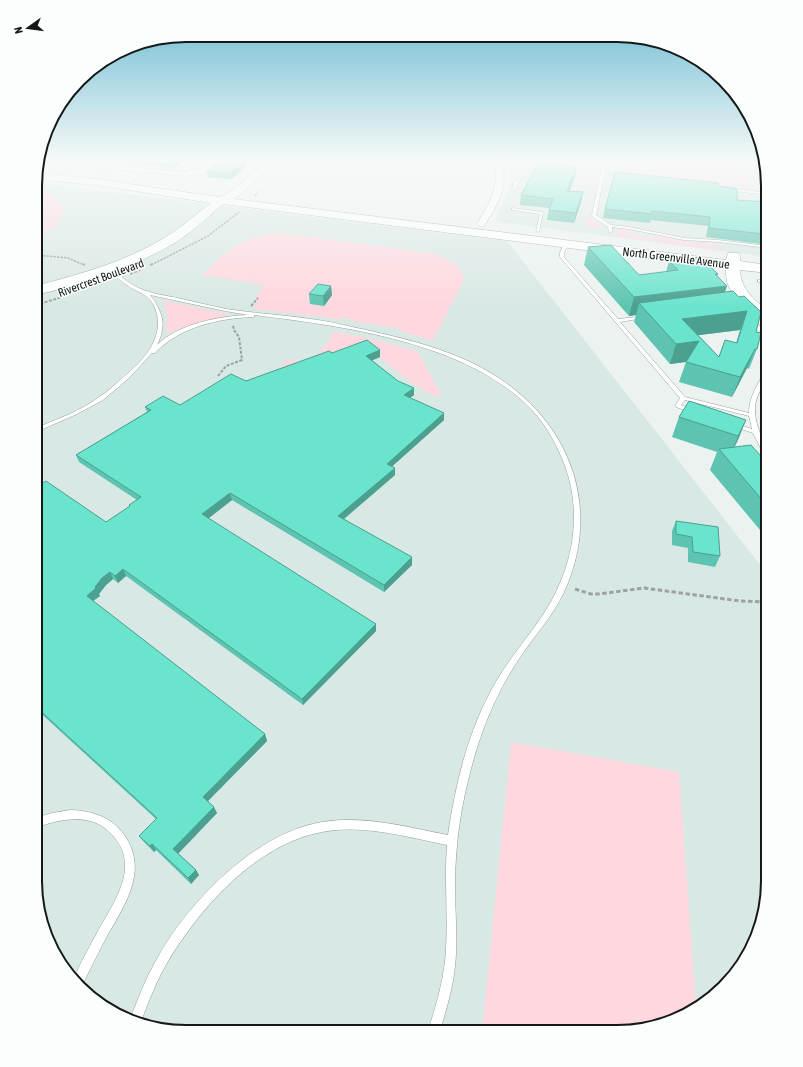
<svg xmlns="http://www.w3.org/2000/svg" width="803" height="1067" font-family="'Asap Condensed',sans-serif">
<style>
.built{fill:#d8e8e4}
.green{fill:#ffd7de}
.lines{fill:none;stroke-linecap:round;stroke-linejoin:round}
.lane-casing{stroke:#979e9c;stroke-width:1}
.street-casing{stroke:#979e9c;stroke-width:1}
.secondary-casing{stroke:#979e9c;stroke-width:1}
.path-far2{stroke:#9da3a1;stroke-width:1.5;stroke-dasharray:2.5 1;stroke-linecap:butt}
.path-far1{stroke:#9da3a1;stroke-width:2;stroke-dasharray:3 1.5;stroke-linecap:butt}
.path{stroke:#9da3a1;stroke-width:3;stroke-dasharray:4.5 2.5;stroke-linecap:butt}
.lane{fill:#fff;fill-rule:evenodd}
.street{fill:#fff;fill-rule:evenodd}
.secondary{fill:#fff;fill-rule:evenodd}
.wall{fill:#5cc4b0;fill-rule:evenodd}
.shaded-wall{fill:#4ba090}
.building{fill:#6be4cd;stroke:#4ba090;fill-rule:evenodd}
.labels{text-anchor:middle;stroke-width:3;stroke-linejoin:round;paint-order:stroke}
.far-street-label{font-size:12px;fill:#161818;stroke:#fafffe}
.rim{fill:none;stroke:#161818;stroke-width:2}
</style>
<rect width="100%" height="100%" fill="#ebf2f0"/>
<!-- built -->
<path class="built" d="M502,159h260l6,27v71l-269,-35 -4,-2 13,-26 3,-14 -1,-13 -4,-1z
M36,183l471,58 261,334v316l-8,39 -18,35 -26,30 -32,21 -67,16 -451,-1 -64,-25 -29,-25 -22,-33 -16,-67z"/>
<!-- green -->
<path class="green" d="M505,159h5v2h5l-2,5 72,8 1,-4h13l-2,1c2,13 -5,29 -9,43l2,4 10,6 1,4 -12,-1 -6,-4 10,-32 -3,-1 4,-14 -85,-9z
M625,159h39l84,9 1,19 -128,-13z
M683,159h64l1,7z
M36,190c26,6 37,19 16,40l-16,2z
M627,230h4l-2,3 28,6 2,-3 25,5 35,3 1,2 -9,-1v2l-96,-11 3,-5z
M272,234l26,1 135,19c13,4 32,11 30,28l-30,58h-3l-27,-8 -3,-3 -48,-8c-4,-4 -8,-4 -14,-2l-82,-10 -3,-4 6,-7 -4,-1 10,-12 -63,-10c25,-23 34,-36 70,-41z
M623,238l13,1 91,11 -7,1z
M165,301l61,13v2l-23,5 -37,12 1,-19 -4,-12z
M334,332l30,5 53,14 25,45c-15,3 -62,-39 -75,-49l-90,27 9,-14c29,3 33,-6 48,-28z
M511,742l168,30 17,236 -12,8 -67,16h-135z"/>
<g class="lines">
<!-- lane casing -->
<g class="lane-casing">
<path id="lane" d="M605,159h4l-5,16 20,3 -2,1 -18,-2 -8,38 15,10 18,2 55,11 34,2 50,6v2l-50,-6 -34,-2 -55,-11 -17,-2v5l-3,1 -1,-6 -14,-9 -2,-3 8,-39z
M515,181l3,1 -2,7 -2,1 -2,-1z
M728,188l40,5v2l-41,-5v-2z
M512,208l31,4 -4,20 -3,-1 4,-17 -27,-4h-1z
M564,243l4,1 -4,9v4l54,62 28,-3v1l-2,1 -24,4 65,75 64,16c0,-18 10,-29 16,-44l3,-2c0,16 -12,24 -13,41 -1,21 13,34 13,51l-3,-2 -12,-24 -21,-7 -1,-1 3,-2 18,6 -3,-13 -64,-16 -4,5 13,5v2h-4l-14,-5 -1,-1 5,-8 -120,-141v-4z
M108,267h4c6,6 13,14 21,18 15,9 32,10 49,14 14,3 29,7 44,10 40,6 82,7 122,17 46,10 93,20 134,42 84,45 123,135 82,224 -12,26 -32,46 -47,70 -21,32 -35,66 -45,103 -11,40 -17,80 -17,122 0,26 3,53 0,79 -2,22 -9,44 -15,65h-12c7,-22 14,-45 17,-69 4,-39 -1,-78 2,-117 -40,-8 -84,-21 -125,-13 -66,12 -123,77 -155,131 -11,19 -18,38 -26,58l-10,-4c8,-21 16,-41 27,-60 32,-57 98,-124 164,-135 42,-7 85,5 126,13 8,-56 23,-115 54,-163 19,-30 45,-56 58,-89 16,-37 19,-79 5,-117 -7,-19 -18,-40 -33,-56 -65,-68 -189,-84 -278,-95v2h-2c-36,2 -72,10 -97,36h-3l-23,25 -26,22 -26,14 -41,18v-4c21,-9 45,-17 63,-31 7,-4 13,-10 19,-15 22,-18 49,-43 37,-74 -6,-15 -18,-15 -28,-23 -7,-4 -13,-11 -19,-16zM150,295l75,16 23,4c-29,1 -70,9 -91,30 10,-20 6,-33 -7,-50z
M758,280l10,1v2l-10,-1z
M751,318l17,16v9l-3,-2 -1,-5 -15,-15v-2z
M71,810c20,1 38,6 51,22 28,36 4,71 -15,104 -9,17 -18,35 -26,52l-8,-7c7,-18 17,-35 26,-52 19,-33 44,-69 7,-100 -19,-16 -50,-9 -71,-1v-10l17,-5z"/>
</g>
<!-- street casing -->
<g class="street-casing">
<path id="street" d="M45,159l142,13 12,-3 14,-10h9l-17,14 -18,3 -133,-12 -11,8h-6v-4l10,-6z
M492,159h8c11,24 -3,47 -16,67l-3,1 -4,-3c12,-21 26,-41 15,-65z"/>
</g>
<!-- secondary casing -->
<g class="secondary-casing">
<path id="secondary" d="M268,159h11l-39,36 -6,4 492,61 2,-7h10l2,3v5l28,4v8l-28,-3c1,19 13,29 28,41v11c-13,-3 -33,-23 -39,-35 -3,-6 -3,-13 -3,-19l-503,-64c-16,14 -32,29 -50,40 -42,24 -90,40 -137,51v-9c44,-12 89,-24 128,-48 17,-10 31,-23 47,-35l-108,-17 -67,-7v-6l67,7 116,17 13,-6z"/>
</g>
<!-- path-far2 -->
<path class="path-far2" d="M255,196l4,-5
M36,255l32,3 16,7
M151,265l57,-29 31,-24"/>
<!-- path-far1 -->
<path class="path-far1" d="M83,264l2,1
M150,265l3,-1
M130,274l10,-4
M36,305l26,-8
M251,306l7,-8
M218,376l8,-10 16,-6 -3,-23 -5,-7 -1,-5"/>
<!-- path -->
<path class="path" d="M575,589l16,5h8l45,-6 96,13 28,1"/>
<!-- lane -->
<use href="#lane" class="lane"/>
<!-- street -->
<use href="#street" class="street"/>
<!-- secondary -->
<use href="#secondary" class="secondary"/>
</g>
<!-- wall -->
<path class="wall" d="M72,159h113l-10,9z
M198,159h13l-2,1z
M221,159h31l-10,11 -11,9 -23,-2 -1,-6 15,-11z
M759,159h3l3,15 -9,-6z
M546,166l31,1 -2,9 -6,15 14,1 -2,10 -7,21 -27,-3 2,-12 -29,-3 1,-10z
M718,186l19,14 31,2v20l-5,-1 1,13 -3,10 -55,-7 2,-11 -57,-6 -1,3 -47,-5 2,-9z
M588,247l51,28 27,-3 3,-11 49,13 -1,2 8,16 8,-1 23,41 1,17 -8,20 -2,-1 -15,29 -53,-15 7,-20 -16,2 -36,-42 2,-7 -7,1 -45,-51zM740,330l-4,13 -11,-3 -6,17 -21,-22z
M331,286l1,9 -8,11 -14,-2 -1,-10z
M380,350v7l-8,3 42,35 -4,3 34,15v7l-52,46 3,2v7l-51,44 68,46 -28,27 -152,-92 -24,18 168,113 -73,74 -177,-129 -8,7 -5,-4 -7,6 -7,9 1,2 -7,5 172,133 2,7 -59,60 9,12 -39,40 18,17 3,5 -8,9 -35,-34 -2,2 -11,-11 -4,-5 17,-17 -121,-111 1,-221 70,35 23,-15v-2l8,-5 -58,-38 -3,-7 71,-43 -2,-5 35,-2 66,-24 86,-28z
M679,417l67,3 -12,27 34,17v64l-8,2 -50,-60 7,-18 -45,-15z
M676,521l44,35 -5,11 -27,-5v-14l-16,-3v-14z"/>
<!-- shaded-wall -->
<path class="shaded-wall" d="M178,159h7l-10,9 -1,-6z
M246,159h6l-10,11 -11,9 -1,-5z
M577,167l-2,9 -9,24 1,-9z
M583,192l-2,10 -7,21 2,-10z
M715,274h3l-5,13 14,-1 -6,19 -82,-2 -3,12 -7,1 5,-19z
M331,286l1,9 -8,11 -1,-10z
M747,311l-7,19 -64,8 6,-19z
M699,341l-6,20 -23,3 6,-20z
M755,349l-8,19 -15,29 8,-20z
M380,350v7l-14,6v-7z
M414,388v7l-10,7v-7z
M444,413v7l-57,51v-7z
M746,420l-8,20 -8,16 8,-20z
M395,468v7l-56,48 -1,-7z
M230,493l2,7 -28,22 -2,-8z
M768,514v14l-8,2z
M412,557v8l-28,27v-7z
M123,569l3,7 -8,7 -3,-7z
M110,572l3,7 -7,6 -7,9 1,2 -10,7 -3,-7 15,-18z
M376,624v7l-73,74 -1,-6z
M265,734l2,7 -61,62 -3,-6z
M214,807l3,6 -40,42 -4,-6z
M152,844l4,6 -2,2 -4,-6z
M196,870l3,5 -8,9 -3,-6z"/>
<!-- building -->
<path class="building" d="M136,159h42l-4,3z
M222,159h24l-5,5 -11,10 -23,-3z
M547,164l30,3 -10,24 16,1 -7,21 -27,-3 4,-11 -32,-4 16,-30 9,1z
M615,172l103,11v3l19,3v11l31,2v11l-5,-1 1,22 -55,-6 1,-11 -58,-6v3l-47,-5z
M611,245l28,30 39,-5 -9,-9 31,-4 18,17h-3l12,12 -93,11 -46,-50z
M318,284l13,2 -8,10 -14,-2z
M733,291l6,6 5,-1 17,16 -5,20 5,1 -4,16h-2l-15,28 -54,-15 13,-21 -23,3 -37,-41zM747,311l-10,32 -12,-3 -6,17 -37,-38z
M367,340l13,10 -14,6 32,25 16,7 -10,7 40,18 -57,51 8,4 -57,48 74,41 -28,28 -154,-92 -28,21 174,110 -74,75 -179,-130 -8,7 -5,-4 -8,6 -7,9 1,1 -9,8 178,138 -62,63 11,10 -41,42 23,21 -8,8 -36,-34 -2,2 -11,-10 18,-18 -122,-112 1,-219 10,-6 60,41 24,-16 -1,-1 12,-8 -65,-42 75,-45 -6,-3 18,-11 17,9 51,-31 15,7 83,-30 3,2z
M689,401l57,19 -8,16 -59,-19z
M751,445l17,19v43l-49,-58z
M676,521l42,6 2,29 -27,-4 -1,-15 -16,-3z"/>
<!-- sky -->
<linearGradient id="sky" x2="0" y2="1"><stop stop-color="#66b9d0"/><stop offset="0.52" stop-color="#f6f9f8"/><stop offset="1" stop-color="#f6f9f8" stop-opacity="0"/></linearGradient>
<rect width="803" height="308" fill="url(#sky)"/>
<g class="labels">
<!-- far-street labels -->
<g class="far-street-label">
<text transform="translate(676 258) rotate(7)" y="4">North Greenville Avenue</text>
<text transform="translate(101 278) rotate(-20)" y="4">Rivercrest Boulevard</text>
</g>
</g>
<!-- crop -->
<path d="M0 0H803V1067H0ZM186 42H617A144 144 0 0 1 761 186V881A144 144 0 0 1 617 1025H186A144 144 0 0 1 42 881V186A144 144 0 0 1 186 42Z" fill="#fafffe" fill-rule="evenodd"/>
<path class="rim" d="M186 42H617A144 144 0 0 1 761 186V881A144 144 0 0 1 617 1025H186A144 144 0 0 1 42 881V186A144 144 0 0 1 186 42Z"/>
<!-- north arrow -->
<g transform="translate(28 28) rotate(256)" stroke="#fafffe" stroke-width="3" paint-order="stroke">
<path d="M0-3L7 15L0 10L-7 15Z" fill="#161818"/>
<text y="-6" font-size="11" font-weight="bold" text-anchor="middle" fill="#161818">N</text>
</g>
</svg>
